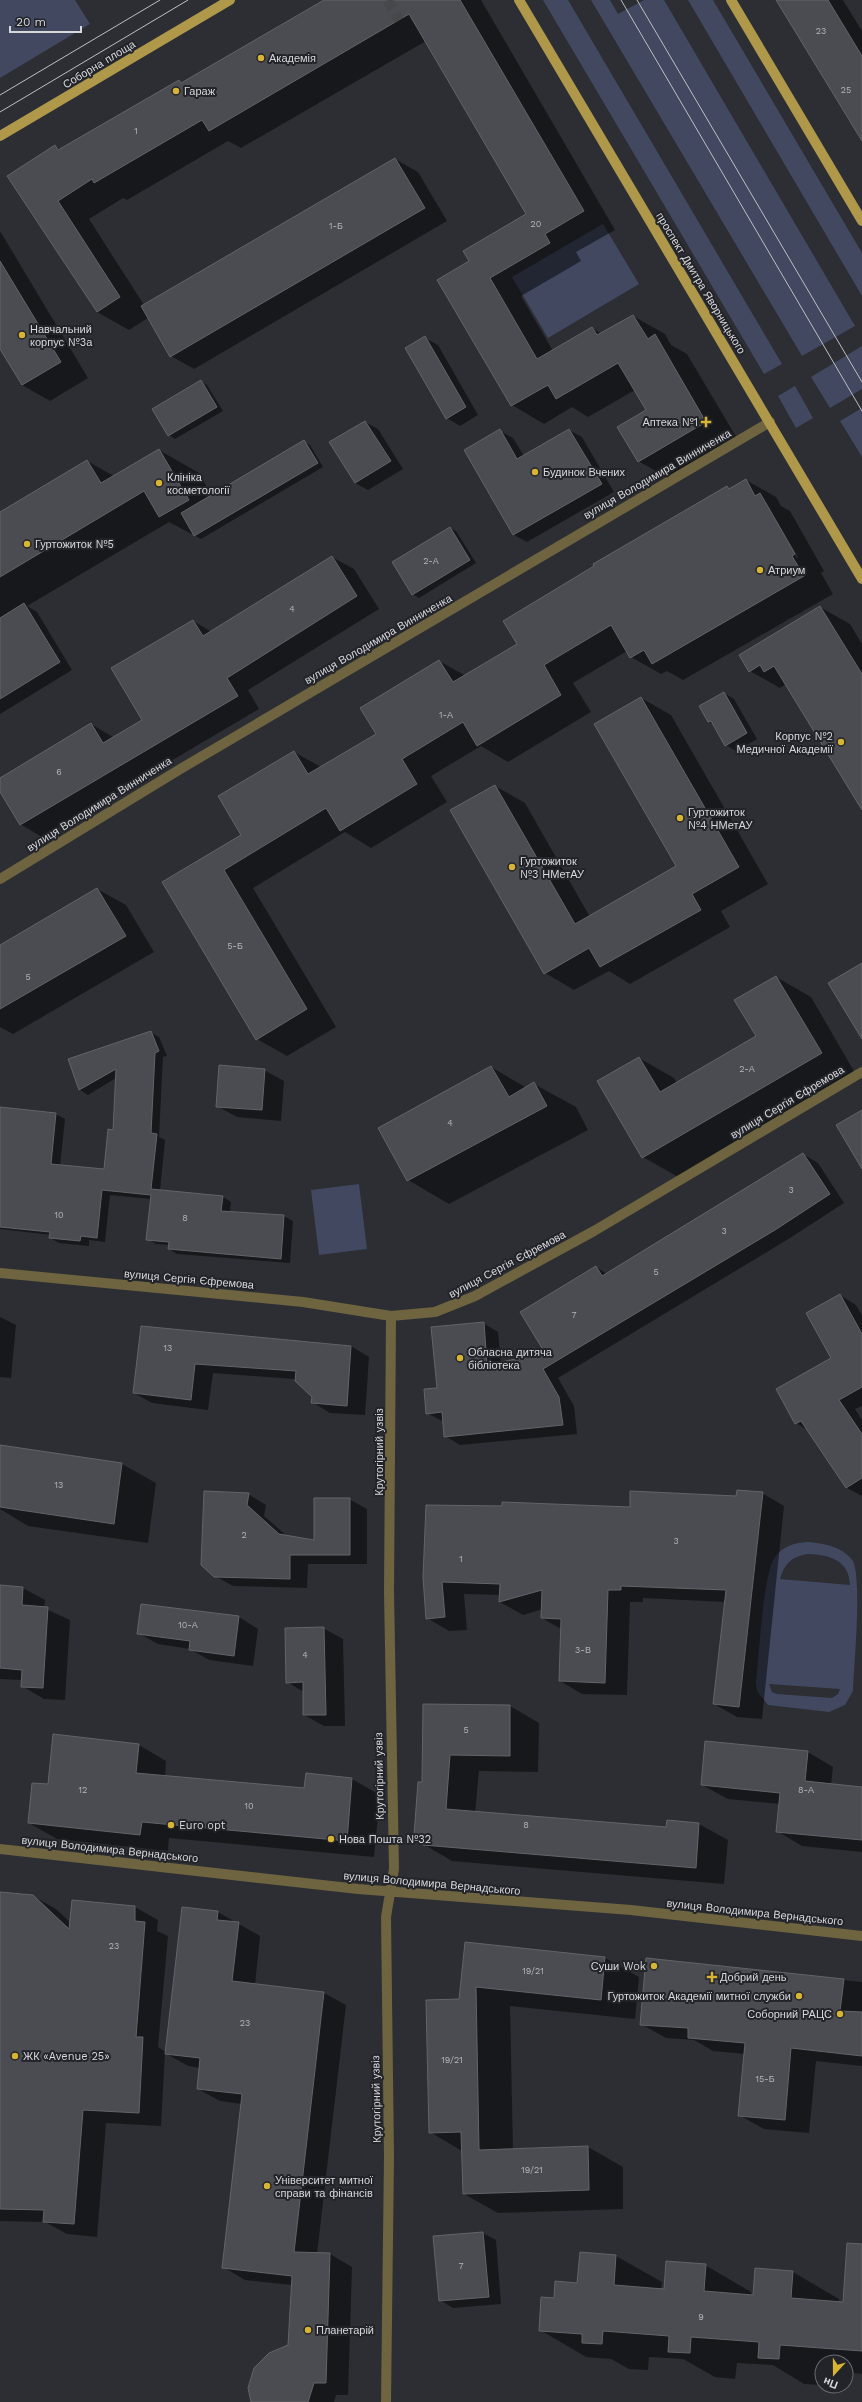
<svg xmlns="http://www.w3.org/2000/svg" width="862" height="2402" font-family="'Work Sans',sans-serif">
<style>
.green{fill:#414860;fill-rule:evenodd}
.shadow{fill:#0007;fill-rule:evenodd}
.building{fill:#4a4c52;stroke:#62646a}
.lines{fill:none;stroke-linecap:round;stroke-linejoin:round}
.minor-tunnel{stroke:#46484c;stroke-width:10;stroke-dasharray:10 5;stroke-linecap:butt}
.minor{stroke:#6f6440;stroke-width:10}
.major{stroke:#af9849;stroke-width:10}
.tram{stroke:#bebfc4;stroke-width:1}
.poi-dot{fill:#d7b434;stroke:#232429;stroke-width:1.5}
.labels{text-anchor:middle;stroke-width:4;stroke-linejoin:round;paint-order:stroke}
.number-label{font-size:9px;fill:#b4b5ba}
.poi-label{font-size:11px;fill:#d7d8dc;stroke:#232429;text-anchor:start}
.street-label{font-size:11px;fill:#d7d8dc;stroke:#232429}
</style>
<rect width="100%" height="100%" fill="#2c2e33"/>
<!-- green -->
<path class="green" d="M0,0h75l15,24 -90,54z
M543,0h25l214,364 -18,10z
M591,0h19l8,14 26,-14h20l191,326 -53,30z
M688,0h25l149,253v43z
M603,224l36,60 -91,54 -36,-61z
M862,346v43l-32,19 -19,-31z
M795,386l18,32 -17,10 -18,-32z
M862,408v49l-22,-36z
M359,1184l8,65 -48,6 -8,-65z
M807,1542c17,1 36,5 46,19 9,20 1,104 0,130l-8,14 -16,7 -61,-7 -11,-14 -1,-8c3,-24 7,-110 19,-126 8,-11 19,-14 32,-15zM808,1554c22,1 41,6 42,31l-70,-6c4,-15 12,-23 28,-25zM769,1684l71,5 -2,5 -6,4 -55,-4 -5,-2z"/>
<!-- shadow -->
<path class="shadow" d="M326,0h155l134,230 -39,22 5,9 -60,35 32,55 39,-23 10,6 31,-18 32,18 6,11 16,9 51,86 -68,39 -32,-18 9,-50 -12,-21 -47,27 -16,-10 -28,17 -32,-19 -41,-143 57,-48 -102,-173 -185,107 -13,-7 -101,59 -4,-2 -34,21 55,86 251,-146 23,13 29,49 -253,148 -23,-13 -23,-38 -19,12 -32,-18 -89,-136 47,-29 5,2 119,-68 4,2z
M777,0h66l19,31v108z
M0,231l88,147 -38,23 -28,-16 -22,-38z
M425,338l13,7 40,70 -18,11 -13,-8z
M201,381l6,4 16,26 -48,28 -6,-4z
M365,422l13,7 25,40 -35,21 -13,-7z
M569,430l13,7 32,55 -87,50 -13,-7 -49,-84 35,-20 13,7 11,18z
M304,442l6,3 13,22 -122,72 -32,-17 -142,84 10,6 35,58 -72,44v-201l87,-52 27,15 45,-26 40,23 13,23z
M746,480l30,17 5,9 9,5 34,60 -3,2 12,21 -150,86 -16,-9 -6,3 -30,-17 -4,-6 -54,32 18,29 -83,50 -27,-16 -50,30 16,26 -76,46 -26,-16 -92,56 83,139 -49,29 -30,-17 -93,-157 79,-47 51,-83 27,15 56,-33 62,-73 27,15 52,-32 209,-157 3,2zM764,502h2l32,55 -1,1z
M450,528l6,3 20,32 -57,35 -7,-4z
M332,557l22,12 25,40 -131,81 11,19 -217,128 -22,-13 -20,-34v-11l91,-55 22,13 30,-17 50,-99 19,11z
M820,607l30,17 12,20v164l-76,-124 -6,4 -30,-17z
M724,693l10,6 23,40 -21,12 -10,-6 -11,-20 -6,-3z
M641,698l30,17 97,169 -47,27 9,16 -100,57 -21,-13 -35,19 -29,-17 -50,-187 30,17 65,114 88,-51z
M97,889l29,16 28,47 -141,82 -13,-7v-81z
M776,977l35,20 44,76 -177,104 -35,-20 -4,-99 35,20 3,5 80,-47z
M150,1032l9,5 8,19 -4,1 -4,80 6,3 -5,51 63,6 8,5 -1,10 54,4 9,5 -3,42 -113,-9 -8,-5v-4l-13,-1 -8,-5 3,-40 -41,-4 -5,47 -16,-2v6l-30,-3 -9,-5 1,-3 -51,-6v-120l56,5 9,5 -5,47 44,4 10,-39 2,-53 -28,17 -8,-5 -10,-30z
M491,1067l36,21 7,-4 42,23 12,23 -139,74 -41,-24z
M264,1070l20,11 -3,40 -44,-4 -20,-11z
M803,1154l15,9 26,40 -54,35 -232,140 16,28 3,28 -117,11 -15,-9 -1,-14 -17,-9 11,-24 45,-66 15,9 3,31 45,-9 50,-87 11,7z
M840,1295l16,10 6,10v91l-7,3 7,11v76l-15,-8 -38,-57 -13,-8 37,-65z
M0,1317l16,8 -5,53 -11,-1z
M142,1327l209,19 18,11 -4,58 -35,-2 -18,-11 1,-5 -19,-18 -81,-6 -5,37 -56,-7 -18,-10z
M0,1459l122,5 34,19 -8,60 -120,-17 -28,-17z
M762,1493l22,13 -22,213 -25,-2 -23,-13 12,-102 -83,-4v4h-13l-3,93 -45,-1 -22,-13 1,-52 -19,-11 1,-9 -20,6 -23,-13 1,-7 -37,-1 3,36 -18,1 -22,-13 -3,-41 207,-69z
M248,1494l18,11 -2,11 23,20 28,5 34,-42 18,10v55h-59l-1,24 -74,-2 -18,-10z
M0,1586l23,2 22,12 -1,8 26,12 -5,80 -21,-1 -22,-13v-6l-22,-1z
M239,1617l19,12 -5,37 -44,-6 -19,-11 -32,-5 -20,-11z
M323,1628l20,11 2,87h-21l-20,-11v-23l-17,-10z
M424,1705l86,1 29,17 -1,49 -59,-1 -4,42 192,16v-8l32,3 29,16 -4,44 -272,-23 -29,-17z
M139,1745l27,16 -1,16 140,13 2,-15 45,4 28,16 -6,62 -205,-19 -1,13 -111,-12 -28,-16 20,-38z
M808,1752l25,15 -2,18 31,3v64l-60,-6 -25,-15 3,-27 -52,-5 -26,-14z
M0,1893l33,3 23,13 15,14 2,-22 62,6 23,13 -1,11 11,5 -10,111 8,5 52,-140 42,24 -5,49 69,8 22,12 -29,249h13l22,13 -4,128h-12l-2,7h-80l35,-57 3,-60 -47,-5 -22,-13 19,-163 -22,-3 -22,-12 2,-21 -12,-2 -23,-13 -4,73 -55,-3 -9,114 -30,-3 -22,-12 -45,-1z
M465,1943l140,15 34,19 -4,42 -125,-13 3,144 75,-3 35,20v42l-125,4 -34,-19 -2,-43 -32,-19 29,-132z
M647,1959l215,23v84l-46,-5 -7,72 -45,-4 -25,-14 6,-61 -32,-3 -19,-11 -28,-2 -25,-14z
M483,2233l13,7 5,64 -48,4 -13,-8 -6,-63z
M616,2256l46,26 -1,8h4l40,-25 46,27v4h3l2,-26 37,2 46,27v4h5l18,-23v94l-16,-2v-10h-24v23l-18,-1 -31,-19 -36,-2 -2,16 -20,-2 -32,-18 -34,-2 -1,13 -19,-1 -18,-10 -25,-2 -46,-27 15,-31z"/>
<!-- building -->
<path class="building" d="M324,0h136l124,211 -39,23 5,9 -60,35 47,81 55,-32 5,8 36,-20 15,24 7,-5 51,88 -68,40 -21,-35 29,-17 -28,-47 -62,36 -8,-14 -37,21 -74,-126 32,-19 -6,-10 63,-37 -117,-200 -200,117 -7,-11 -108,63 -2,-4 -34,22 62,96 -23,15 -90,-136 48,-31 3,5 121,-70 2,3z
M776,0h52l34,56v85z
M395,158l30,50 -255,149 -29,-51z
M0,261l61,101 -39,23 -22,-36z
M425,336l41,71 -20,12 -41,-71z
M201,380l16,27 -49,29 -16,-27z
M365,421l26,40 -36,22 -26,-41z
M500,429l17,30 52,-30 33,55 -89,51 -49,-85z
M304,440l14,23 -124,73 -13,-23z
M159,449l30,51 -30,17 -15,-26 -144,86v-65l87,-52 14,23z
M746,479l9,17 5,-3 35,61 -3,2 12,20 -152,88 -8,-14 -14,8 -19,-33 -67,40 17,30 -84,51 -14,-24 -61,37 15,25 -77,47 -14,-23 -102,62 83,139 -51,31 -94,-158 79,-47 -23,-39 76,-45 14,23 68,-40 -16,-26 79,-48 14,22 64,-38 -14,-23 91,-55 -1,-2 134,-78 2,3z
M450,527l20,33 -58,35 -20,-33z
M332,556l25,40 -130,82 11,18 -218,129 -20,-33v-14l91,-55 12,20 39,-23 -31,-52 82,-48 10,16z
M24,603l36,59 -60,37v-81z
M820,606l42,68v136l-88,-144 -10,6 -4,-7 -11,7 -10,-17z
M724,692l23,41 -22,13 -14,-25 -3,1 -9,-16z
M641,697l98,170 -47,27 9,16 -101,57 -11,-19 -45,26 -94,-164 45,-25 80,139 101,-58 -82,-142z
M97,888l29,48 -126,73v-64z
M862,963v76l-34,-56z
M776,976l46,77 -180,105 -45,-77 42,-24 21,35 96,-56 -22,-36z
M151,1031l8,20 -4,2 -4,80 6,1 -6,55 72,7 -2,15 63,4 -3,44 -113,-10 1,-7 -23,-2 5,-45 -49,-5 -5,48 -16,-2 -1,5 -31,-3 1,-6 -50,-5v-120l56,6 -5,51 53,5 4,-40 5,1 3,-61 -37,21 -11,-31z
M219,1065l46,4 -3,41 -46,-3z
M491,1066l18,31 25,-15 13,24 -140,75 -29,-53z
M862,1110v59l-26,-44z
M803,1153l27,41 -55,36 -232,139 16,28 4,28 -119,12 -2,-25 -16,2 -2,-25 13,-1 -6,-61 53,-5 3,43 58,-12 -25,-41 76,-46 6,10z
M840,1294l22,40v53l-23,13 23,34v44l-16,10 -45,-67 -6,3 -19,-35 55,-31 -25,-45z
M141,1326l210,20 -4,60 -36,-3 1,-6 -17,-16 1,-10 -101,-7 -4,36 -58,-7z
M0,1445l122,18 -8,61 -114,-17z
M737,1490l26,2 -24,215 -26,-3 13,-114 -105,-4v4h-13l-3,93 -46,-2 2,-62 -20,-1 1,-28 -43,12 1,-18 -58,-2 3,35 -19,2 -3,-42 3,-72 76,1v-4l128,5v-16l106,5z
M204,1491l45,2 -2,12 32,29 35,6v-42h36v57h-60v24l-76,-2 -13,-12z
M0,1585l23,2 -1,18 26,2 -5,81 -22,-1 1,-17 -22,-2z
M141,1604l98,12 -5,40 -45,-6 1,-9 -53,-7z
M324,1627l2,88h-23v-33l-17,1 -1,-55z
M423,1704l87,1v51l-60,-1 -4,54 220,18 1,-7 32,3 -3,45 -273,-23 -9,-10 4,-53h4z
M53,1734l86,10 -3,29 168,15 2,-15 46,5 -5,63 -205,-19 -2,13 -112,-12 4,-40 16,1z
M705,1741l103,10 -3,30 57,6v53l-86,-8 4,-39 -79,-8z
M0,1892l33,3 36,34 3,-29 63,6v15l10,1 -9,115h7l-4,76 -56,-3 -9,114 -31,-2 1,-12 -44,-1z
M182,1907l36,4 -1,9 22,2 -7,59 92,11 -30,260 36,1 -4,130h-12l-6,19h-57l-3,-14 6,-20 15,-15 19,-8 4,-69 -70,-8 20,-174 -45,-5 3,-31 -35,-4z
M465,1942l140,15 -4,43 -125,-13 3,163 109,-4 1,44 -126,4 -2,-62 -32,1 -3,-133 33,-1z
M646,1958l198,21 -4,32 22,1v44l-71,-8 -6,72 -47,-4 7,-73 -57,-5v-10l-48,-3z
M483,2232l6,65 -50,4 -6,-65z
M847,2243l15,1v107l-82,-6 -1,14 -21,-1 1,-16 -68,-5 -1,16 -22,-1 1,-16 -66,-5 -1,13 -20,-1v-9l-43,-3 2,-34 13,1 1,-17 22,2 3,-31 36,3 -2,30 50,4 2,-28 40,3 -2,27 49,4 2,-27 38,3 -2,27 52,4z"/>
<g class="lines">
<!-- minor-tunnel -->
<path class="minor-tunnel" d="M388,0l11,20"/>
<!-- minor -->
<path class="minor" d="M0,879l182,-111 588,-346
M0,1273l303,29 88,14 44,-4 40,-16 119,-65 268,-159
M0,1849l358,40 273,21 231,26
M386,2402l3,-246 -3,-239 8,-48 -5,-277 2,-276"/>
<!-- major -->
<path class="major" d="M519,0l343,579
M731,0l131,221
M0,136l230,-136"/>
<!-- tram -->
<path class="tram" d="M621,0l241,411
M637,0l225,382
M0,95l160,-95
M0,112l188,-112"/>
</g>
<!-- markers -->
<g class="poi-dot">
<circle cx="261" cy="58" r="4"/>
<circle cx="176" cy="91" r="4"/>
<circle cx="22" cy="335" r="4"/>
<path d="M704 416h4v4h4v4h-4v4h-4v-4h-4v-4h4z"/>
<circle cx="535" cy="472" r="4"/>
<circle cx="159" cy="483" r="4"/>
<circle cx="27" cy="544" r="4"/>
<circle cx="760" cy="570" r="4"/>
<circle cx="841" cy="742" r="4"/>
<circle cx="680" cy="818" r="4"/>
<circle cx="512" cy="867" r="4"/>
<circle cx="460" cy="1358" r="4"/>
<circle cx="171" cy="1825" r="4"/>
<circle cx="331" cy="1839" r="4"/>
<circle cx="654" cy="1966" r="4"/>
<path d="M710 1971h4v4h4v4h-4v4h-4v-4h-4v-4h4z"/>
<circle cx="799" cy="1996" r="4"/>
<circle cx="840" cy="2014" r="4"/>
<circle cx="15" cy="2056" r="4"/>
<circle cx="267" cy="2186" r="4"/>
<circle cx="308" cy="2330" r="4"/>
</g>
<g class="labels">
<!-- number labels -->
<g class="number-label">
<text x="821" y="34">23</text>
<text x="846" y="93">25</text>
<text x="136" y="134">1</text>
<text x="536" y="227">20</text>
<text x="336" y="229">1-Б</text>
<text x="431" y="564">2-А</text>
<text x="292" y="612">4</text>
<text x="446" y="718">1-А</text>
<text x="59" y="775">6</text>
<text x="235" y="949">5-Б</text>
<text x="28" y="980">5</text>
<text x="747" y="1072">2-А</text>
<text x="450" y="1126">4</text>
<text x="791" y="1193">3</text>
<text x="59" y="1218">10</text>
<text x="185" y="1221">8</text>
<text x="724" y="1234">3</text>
<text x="656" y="1275">5</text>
<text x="574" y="1318">7</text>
<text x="168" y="1351">13</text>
<text x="59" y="1488">13</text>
<text x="244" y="1538">2</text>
<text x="676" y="1544">3</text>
<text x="461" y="1562">1</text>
<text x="188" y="1628">10-А</text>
<text x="583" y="1653">3-В</text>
<text x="305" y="1658">4</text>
<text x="466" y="1733">5</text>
<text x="83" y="1793">12</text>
<text x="806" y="1793">8-А</text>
<text x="249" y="1809">10</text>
<text x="526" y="1828">8</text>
<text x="114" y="1949">23</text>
<text x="533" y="1974">19/21</text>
<text x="245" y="2026">23</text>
<text x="452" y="2063">19/21</text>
<text x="765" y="2082">15-Б</text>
<text x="532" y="2173">19/21</text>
<text x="461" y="2269">7</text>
<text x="701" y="2320">9</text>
</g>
<!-- poi labels -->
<g class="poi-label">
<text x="269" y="62">Академія</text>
<text x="184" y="95">Гараж</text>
<text x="30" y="333">Навчальний<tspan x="30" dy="13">корпус №3а</tspan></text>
<text x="698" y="426" text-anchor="end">Аптека №1</text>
<text x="543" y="476">Будинок Вчених</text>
<text x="167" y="481">Клініка<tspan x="167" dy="13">косметології</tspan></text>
<text x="35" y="548">Гуртожиток №5</text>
<text x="768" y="574">Атриум</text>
<text x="833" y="740" text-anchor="end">Корпус №2<tspan x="833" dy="13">Медичної Академії</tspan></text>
<text x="688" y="816">Гуртожиток<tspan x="688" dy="13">№4 НМетАУ</tspan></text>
<text x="520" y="865">Гуртожиток<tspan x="520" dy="13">№3 НМетАУ</tspan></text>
<text x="468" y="1356">Обласна дитяча<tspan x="468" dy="13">бібліотека</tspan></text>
<text x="179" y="1829">Euro opt</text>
<text x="339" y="1843">Нова Пошта №32</text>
<text x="646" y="1970" text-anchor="end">Суши Wok</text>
<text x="720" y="1981">Добрий день</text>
<text x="791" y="2000" text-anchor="end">Гуртожиток Академії митної служби</text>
<text x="832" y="2018" text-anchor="end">Соборний РАЦС</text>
<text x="23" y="2060">ЖК «Avenue 25»</text>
<text x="275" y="2184">Університет митної<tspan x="275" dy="13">справи та фінансів</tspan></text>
<text x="316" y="2334">Планетарій</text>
</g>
<!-- street labels -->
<g class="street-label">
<text transform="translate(99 64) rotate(-31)" y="4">Соборна площа</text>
<text transform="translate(701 283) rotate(59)" y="4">проспект Дмитра Яворницького</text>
<text transform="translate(657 474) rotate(-30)" y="4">вулиця Володимира Винниченка</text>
<text transform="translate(378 639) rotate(-30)" y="4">вулиця Володимира Винниченка</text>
<text transform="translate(99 804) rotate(-32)" y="4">вулиця Володимира Винниченка</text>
<text transform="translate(787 1102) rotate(-31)" y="4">вулиця Сергія Єфремова</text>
<text transform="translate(507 1264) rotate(-28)" y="4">вулиця Сергія Єфремова</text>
<text transform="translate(189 1279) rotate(5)" y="4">вулиця Сергія Єфремова</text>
<text transform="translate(379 1452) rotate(-90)" y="4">Крутогірний узвіз</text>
<text transform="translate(379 1776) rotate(-91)" y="4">Крутогірний узвіз</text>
<text transform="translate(110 1849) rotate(6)" y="4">вулиця Володимира Вернадського</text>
<text transform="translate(432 1883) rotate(5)" y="4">вулиця Володимира Вернадського</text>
<text transform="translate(755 1912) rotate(6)" y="4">вулиця Володимира Вернадського</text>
<text transform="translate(376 2099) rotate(-91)" y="4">Крутогірний узвіз</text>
</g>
</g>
<!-- north arrow -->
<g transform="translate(834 2374) rotate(201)"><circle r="19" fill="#232429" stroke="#6b6c71"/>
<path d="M0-3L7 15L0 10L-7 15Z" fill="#d7b434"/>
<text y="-6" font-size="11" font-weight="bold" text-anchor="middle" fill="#d7d8dc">Пн</text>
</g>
<!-- scale -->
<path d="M10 26v6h71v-6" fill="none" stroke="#d7d8dc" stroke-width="2"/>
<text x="16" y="26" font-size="12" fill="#d7d8dc" stroke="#232429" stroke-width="3" paint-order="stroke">20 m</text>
</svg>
